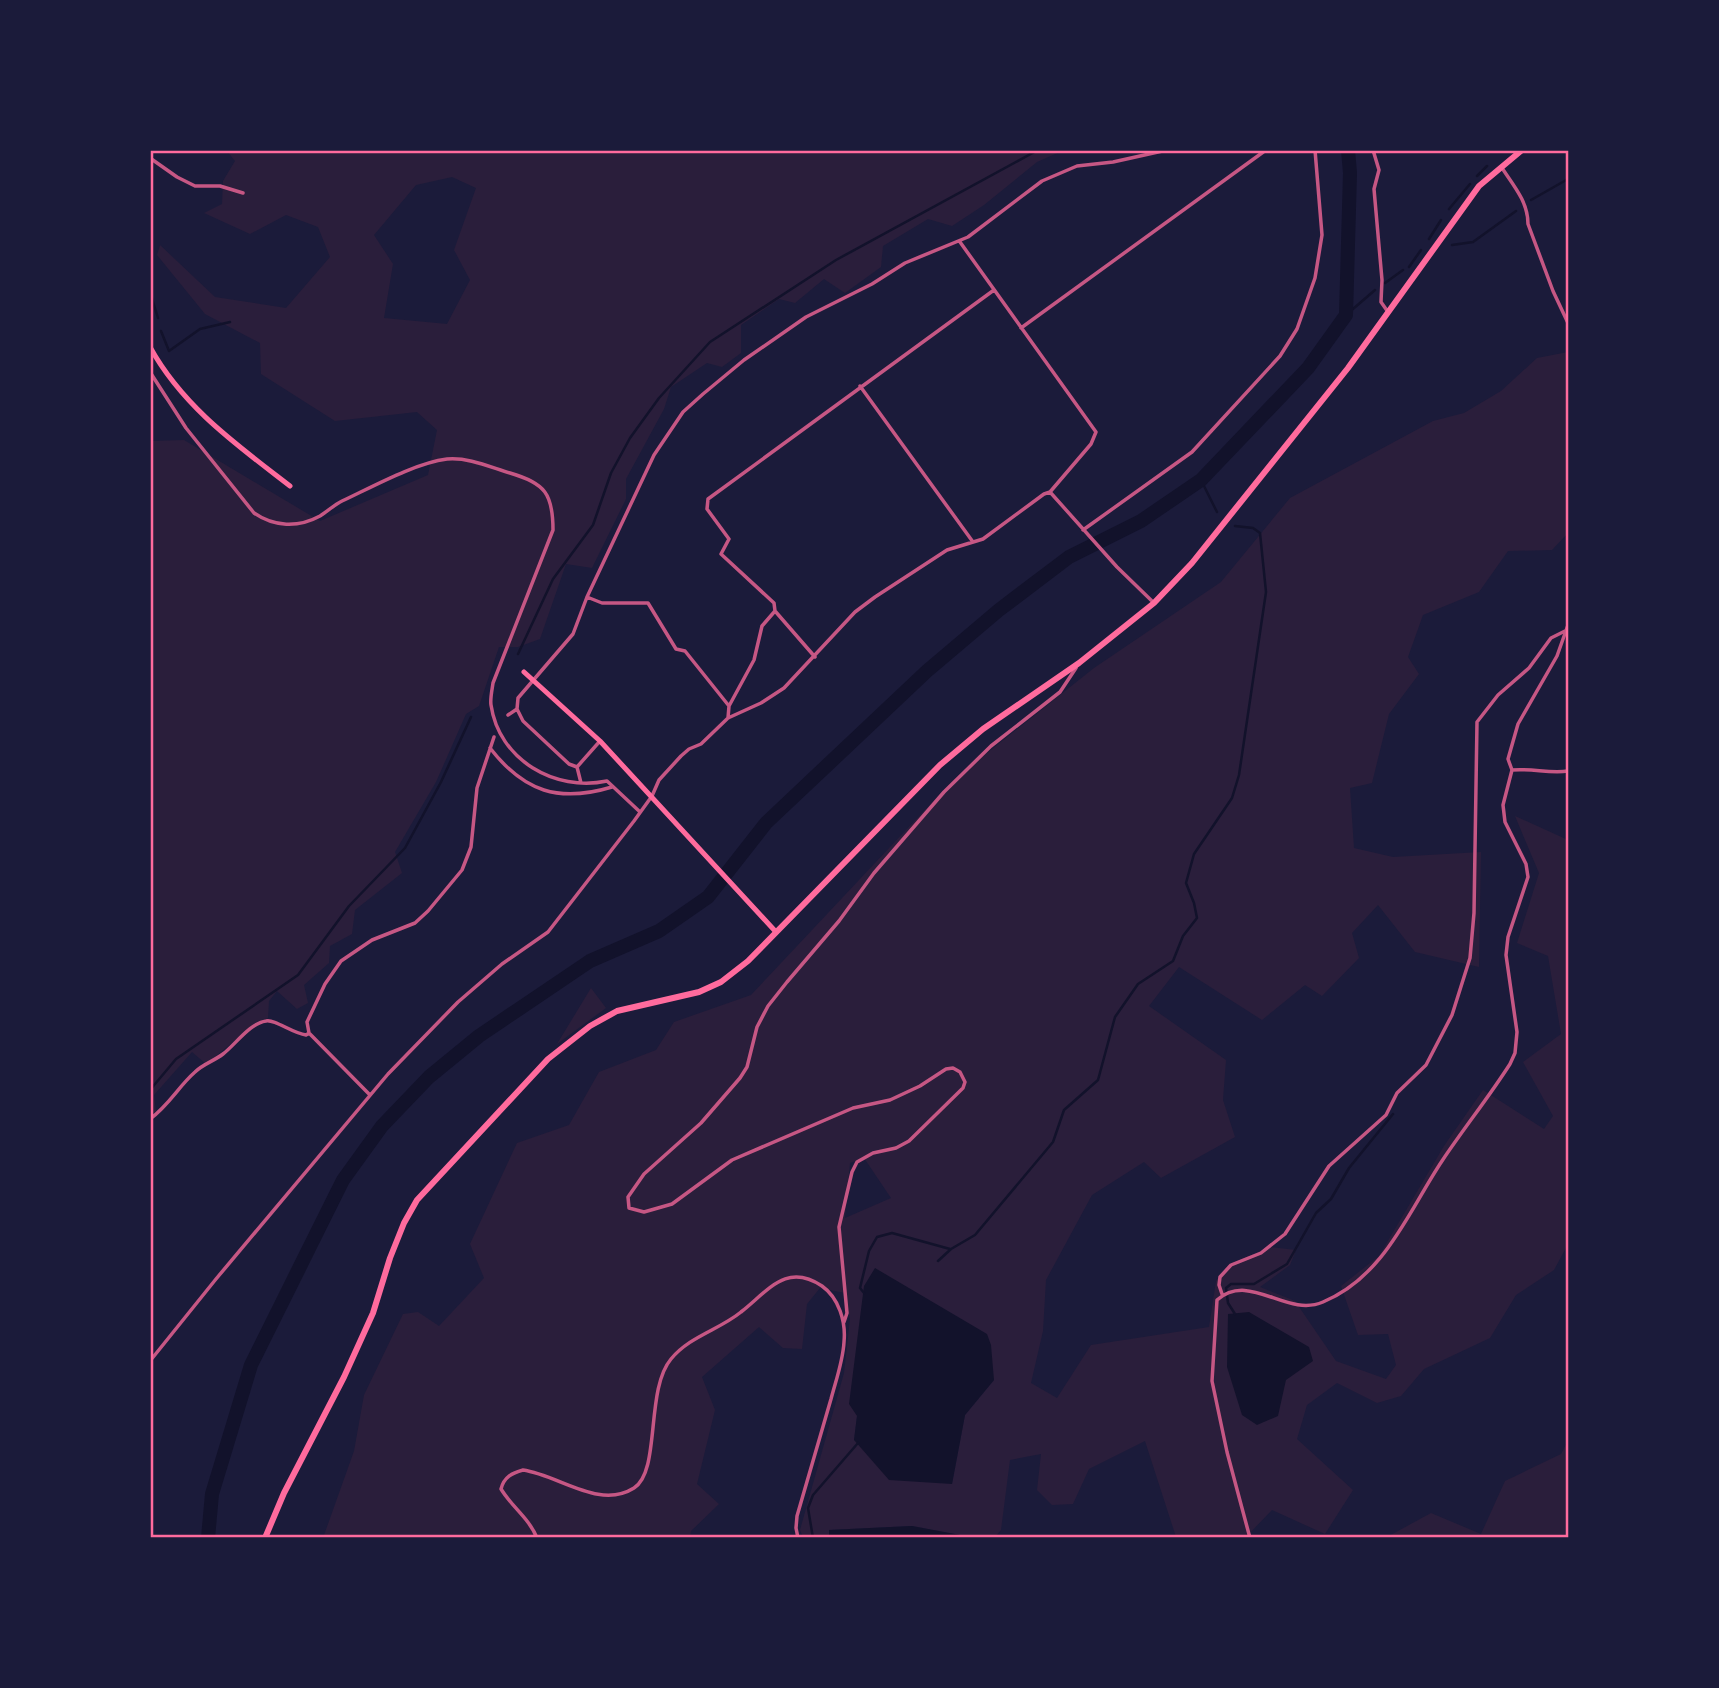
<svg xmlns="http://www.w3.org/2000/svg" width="1719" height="1688" font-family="'Open Sans',sans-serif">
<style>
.green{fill:#2a1e3b;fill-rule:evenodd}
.water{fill:#12122b}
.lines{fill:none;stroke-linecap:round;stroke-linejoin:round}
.stream{stroke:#12122b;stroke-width:2.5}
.river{stroke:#12122b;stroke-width:14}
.minor{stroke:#c65784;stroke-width:3.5}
.secondary{stroke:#ff6b9d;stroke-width:5}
.trunk{stroke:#ff6b9d;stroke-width:6}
.neatline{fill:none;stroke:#ff6b9d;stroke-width:2.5}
</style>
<rect width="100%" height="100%" fill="#1b1b3a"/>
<!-- green -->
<path class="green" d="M227,151h835l-25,11 -53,43 -32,21 -24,-7 -45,27 -2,21 -36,26 -21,-14 -29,24 -16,-4 -38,26v28l-19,14 -15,-4 -36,24 -7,22 -38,70v20l-34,69 -26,-4 -26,75 -22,8h-19l-20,59 -13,8 -30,68 -41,70 7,21 -47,37 -3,24 -22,12 -1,17 -25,22 4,18 -11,6 -20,-18 -8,10 -1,17 -9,3 -53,43 -14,-12 -38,43 2,16 -5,5v-675l33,-1 136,81 108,-46 9,-45 -20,-18 -82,9 -74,-47 -1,-31 -55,-29 -48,-59 3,-10 55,52 71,11 44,-51 -12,-30 -32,-12 -36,19 -46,-21 18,-9 1,-23 12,-20zM452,177l24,11 -22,62 16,30 -23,44 -63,-6 9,-54 -19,-29 42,-50z
M1568,352v181l-16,17 -44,1 -29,41 -56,23 -15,42 11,17 -30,40 -17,69 -22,5 4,60 39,9 88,-5 -2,115 -64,-15 -37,-47 -26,28 7,25 -37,38 -17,-11 -43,35 -83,-53 -30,39 77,54 -3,40 12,37 -74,41 -17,-16 -52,33 -46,85 -3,51 -12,52 26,15 34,-53 118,-18 7,-46 12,-16 42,-18 26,3 -6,15 -30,22 35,14 41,60 50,18 10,-14 -8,-31 -30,1 -17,-49 38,-30 65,-110 39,-56 61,39 9,-13 -30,-54 38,-28 -13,-78 -31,-13 22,-70 -24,-57 53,24v404l-14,26 -38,25 -26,43 -66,31 -23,27 -24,7 -40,-20 -30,22 -10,34 56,51 -28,44 -53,-24 -26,27h-70l-31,-96 -56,28 -16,35 -21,1 -15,-15 4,-36 -31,6 -9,70 -6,7h-34l-2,-2 -47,-9 -83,4v7h-26l-3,-7 44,-157 6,-54 -5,-26 -25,-5 -13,16 -5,45 -19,-1 -24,-21 -57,50 13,33 -18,74 22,20 -28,27 -1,6 -367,1 31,-87 10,-56 39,-81 15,-2 21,14 45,-48 -14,-34 47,-101 52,-18 30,-53 57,-22 18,-28 77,-27 202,-215 141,-112 127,-86 69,-84 143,-77 31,-8 37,-22 36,-33zM864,1158l27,40 -46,20 5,-55zM994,1380l-29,35 -13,69 -98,-44 3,-24z
M591,988l15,20 -49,36z
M1568,1441v96h-181l44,-24 50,21 24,-53 56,-27z"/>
<!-- water -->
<path class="water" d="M875,1268l112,66 4,11 3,35 -29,35 -13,69 -63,-4 -35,-40 3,-24 -8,-12 15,-118z
M1249,1312l60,35 4,14 -27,19 -8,36 -21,9 -15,-10 -15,-48 1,-53z
M912,1526l48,9 1,2h-132v-7z"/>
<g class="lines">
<!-- stream -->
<path class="stream" d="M1506,151l1,-1
M1477,176l10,-10
M1531,200l37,-21
M1449,209l21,-25
M1429,239l12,-19
M1452,245l21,-3 43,-31
M1409,267l12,-17
M1385,283l18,-13
M150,292l8,26
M1346,315l29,-25
M161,331l8,20 31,-22 30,-7
M1201,480l16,32
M518,654l35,-75 40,-54 18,-52 19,-35 29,-40 51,-56 126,-82 202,-110
M150,1090l26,-31 122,-84 51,-69 56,-58 36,-66 30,-65
M938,1261l13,-12 24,-14 78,-93 11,-32 34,-30 17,-63 23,-33 35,-23 10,-25 14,-18 -3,-15 -8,-20 8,-29 38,-56 7,-23 27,-183 -6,-59 -7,-5 -18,-2
M864,1293l-4,-5 9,-37 8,-14 15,-4 58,16
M1235,1314l-7,-11 -2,-15 5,-4h23l33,-20 29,-51 15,-14 18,-31 44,-54
M813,1538l-5,-30 5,-13 45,-52"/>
<!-- river -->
<path class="river" d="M208,1538l4,-44 39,-129 92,-185 39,-54 47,-49 50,-41 111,-75 69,-30 49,-34 58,-74 161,-152 72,-61 70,-53 72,-36 60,-41 107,-112 38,-53 4,-142 -2,-23"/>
<!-- minor -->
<path class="minor" d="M1373,150l6,20 -5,19 8,91 -1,22 7,10
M150,158l27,19 18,9h25l23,7
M1502,168c12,18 26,34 26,56l25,67 15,32
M1021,328l245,-178
M150,372l36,56 68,85c20,14 44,15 66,3 8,-5 14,-11 22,-15 30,-14 73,-38 105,-42 21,-2 43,8 63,14 35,10 43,21 43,57l-60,153c-1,7 -3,16 -2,22 8,55 64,87 116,76l32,30
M860,386l113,156
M1050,492l67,75 37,36
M1083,530l109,-78 88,-96 17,-27 18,-51 7,-43 -7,-85
M587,597l15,6h46l28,46 9,2 44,55
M775,611l-1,-8 -53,-49 8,-15 -22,-30 1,-10 286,-209
M508,715l9,-6
M728,718l1,-12 25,-46 8,-34 13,-15 40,46
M490,748c34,44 69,55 122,39
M577,767l-8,-3 -46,-43 -6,-12 1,-11 55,-64 14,-37 67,-142 29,-43 20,-18 41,-34 62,-43 66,-33 33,-21 63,-26 74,-56 35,-15 36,-4 54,-12
M577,767l23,-26
M577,767l4,16
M1512,770c20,-2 38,4 56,1
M370,1095l-61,-62 -2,-11 18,-38 16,-23 31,-21 43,-17 13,-12 34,-41 9,-23 6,-59 17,-51
M150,1119c20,-15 28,-32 45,-47 8,-8 19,-11 28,-18 12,-9 27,-31 43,-33 9,-2 26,12 40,14l3,-2
M1222,1294l-3,-9 1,-8 11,-12 30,-12 24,-19 44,-68 57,-51 11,-22 29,-28 26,-50 18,-57 4,-45 3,-191 21,-27 31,-27 22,-30 14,-7
M844,1322l3,-9 -8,-86 13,-55 5,-10 16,-9 23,-5 13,-7 54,-53 2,-6 -5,-10 -7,-4 -7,1 -26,17 -30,14 -37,8 -121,52 -60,44 -28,8 -15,-4 -1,-11 16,-23 57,-51 39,-45 7,-11 10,-40 11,-21 19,-24 52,-61 35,-48 70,-81 47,-46 69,-54 16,-24
M150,1361l66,-82 172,-205 70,-72 44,-38 46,-32 86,-111 18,-25 7,-16 22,-24 8,-7 12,-5 27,-26 33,-15 23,-15 71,-76 20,-15 72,-47 36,-11 61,-45 6,-2 41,-48 5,-12 -136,-190
M537,1538c-8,-20 -25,-31 -36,-49 3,-12 11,-16 22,-19 36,5 76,40 111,18 27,-17 11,-98 37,-129 19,-23 48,-29 70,-47 27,-21 45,-50 81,-26 17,12 24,36 22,56 -1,19 -8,38 -13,57 -11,39 -23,78 -34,117l-1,12 2,10
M1250,1538l-23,-86 -15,-71 5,-81c33,-29 69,18 106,2 62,-26 85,-90 119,-141 22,-33 47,-64 68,-97l5,-11 2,-21 -11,-77 2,-18 20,-60 -2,-13 -21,-42 -2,-17 9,-35 -4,-11 10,-35 39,-68 11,-31"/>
<!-- secondary -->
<path class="secondary" d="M150,347c33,60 87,98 140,139
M524,672l76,69 176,191"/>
<!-- trunk -->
<path class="trunk" d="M265,1538l19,-45 60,-116 29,-64 17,-55 14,-35 13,-23 131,-141 42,-33 27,-15 82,-19 22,-10 27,-21 192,-196 43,-36 96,-66 75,-60 38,-40 156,-195 131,-182 43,-36"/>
</g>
<!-- border -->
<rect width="1719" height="1688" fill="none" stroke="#1b1b3a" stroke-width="304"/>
<rect x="152" y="152" width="1415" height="1384" class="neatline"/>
</svg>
